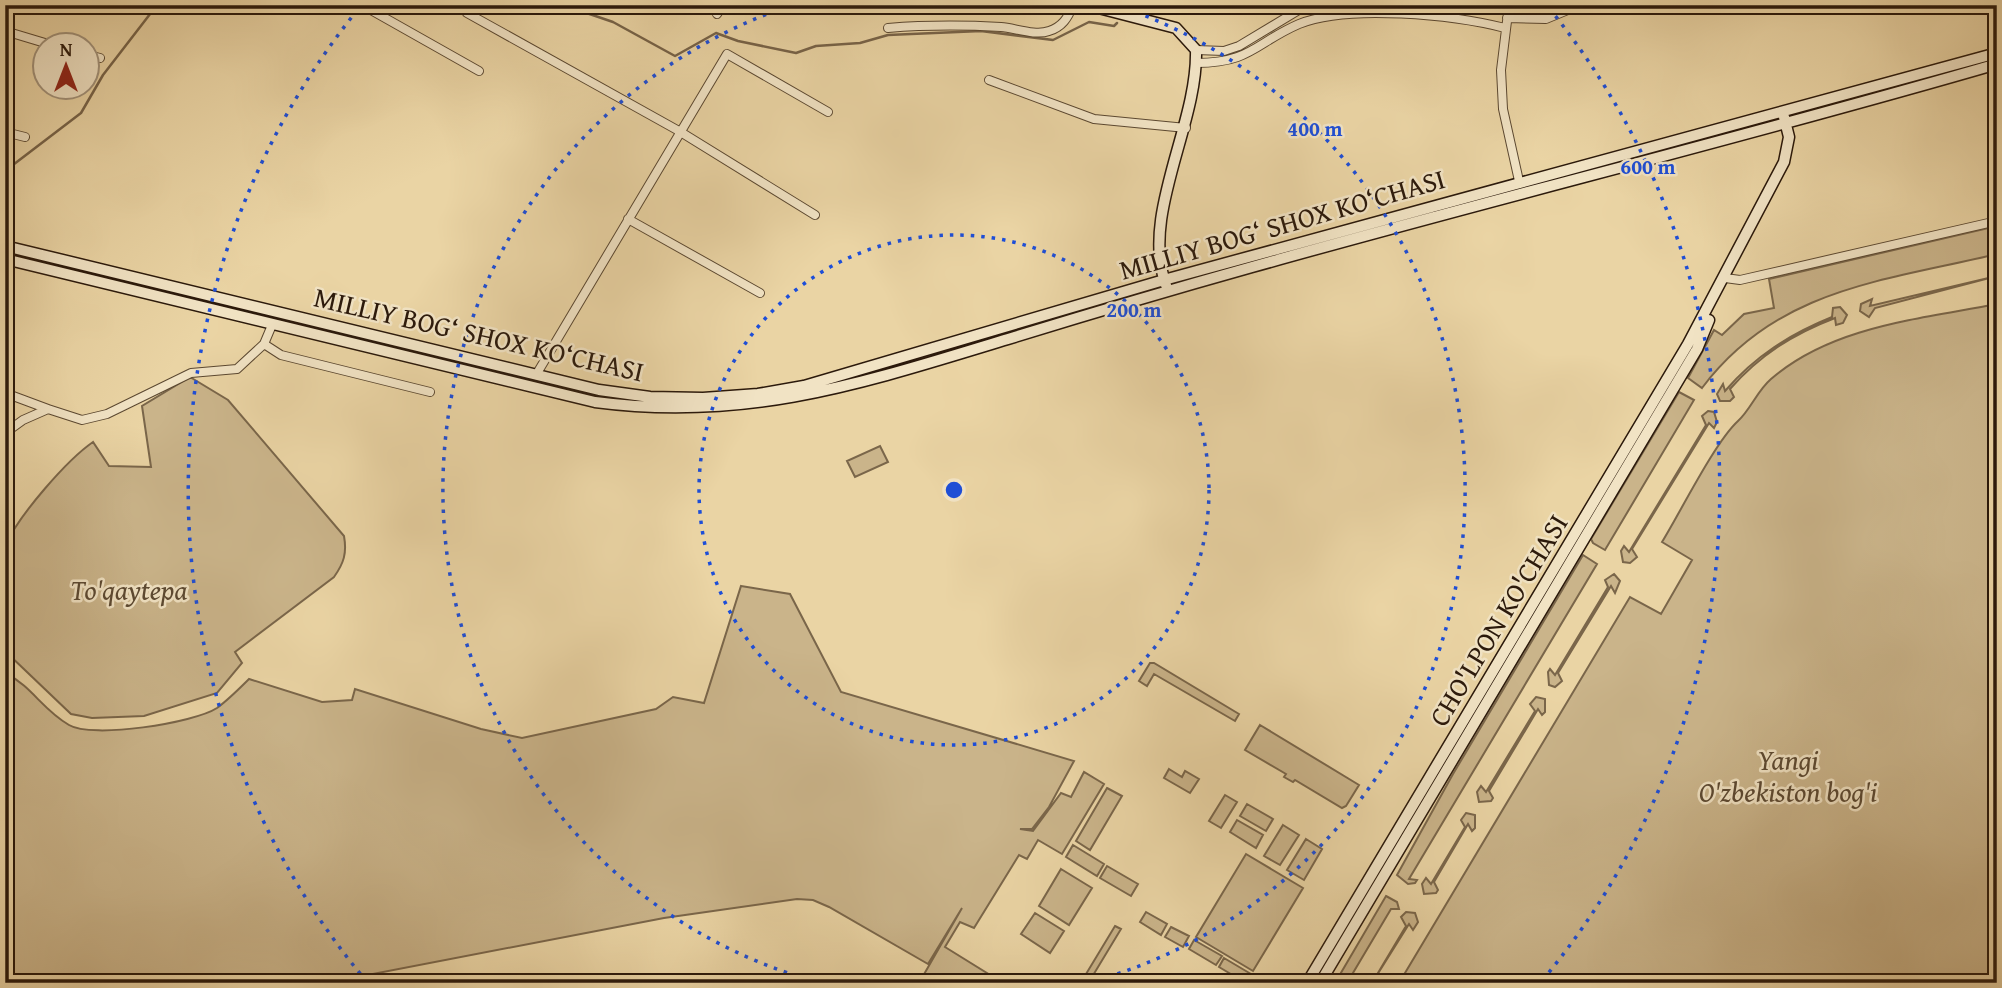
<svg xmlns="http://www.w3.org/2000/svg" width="2002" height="988" font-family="'Gentium Book Plus',serif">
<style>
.green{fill:#cab48a;stroke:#7a664a;stroke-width:2}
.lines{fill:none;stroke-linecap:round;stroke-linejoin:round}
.stream{stroke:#776348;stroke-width:2.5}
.minor-casing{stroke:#5b4831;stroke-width:10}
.secondary-casing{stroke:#2b190b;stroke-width:13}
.minor{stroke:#f1e3c4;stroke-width:8}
.secondary{stroke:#f1e3c4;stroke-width:10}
.ring{fill:none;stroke:#1d4ed8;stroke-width:3.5;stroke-dasharray:3.5 7}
.labels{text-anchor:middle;stroke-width:5;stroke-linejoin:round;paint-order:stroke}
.street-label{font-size:28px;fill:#2b190b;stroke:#f1e3c4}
.park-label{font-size:28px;font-style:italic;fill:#5b4831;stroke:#f1e3c4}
.centre{fill:#1d4ed8;stroke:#f1e3c4;stroke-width:3.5}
.ring-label{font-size:21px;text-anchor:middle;font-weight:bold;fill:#1d4ed8;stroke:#f1e3c4;stroke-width:5;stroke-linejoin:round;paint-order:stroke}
</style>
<rect width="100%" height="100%" fill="#ead4a4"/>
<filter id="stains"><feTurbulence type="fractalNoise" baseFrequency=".00286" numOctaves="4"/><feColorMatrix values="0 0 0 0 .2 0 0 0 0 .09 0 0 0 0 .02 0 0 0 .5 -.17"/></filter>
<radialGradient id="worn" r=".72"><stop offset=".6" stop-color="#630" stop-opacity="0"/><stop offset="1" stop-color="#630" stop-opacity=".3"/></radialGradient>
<!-- green -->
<path class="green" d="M1997,226v28c-113,27 -220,34 -295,134l-14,-10 26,-48 8,5 22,-21 30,-6 -5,-29z
M1997,276l-122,32 -6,9 -9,-6 1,-7 11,-5 -2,7z
M1997,304v679h-598l231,-386 31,17 31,-54 -30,-18c19,-31 53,-100 76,-121 13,-12 19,-30 33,-42 61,-53 149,-60 226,-75z
M1840,307l7,8 -4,8 -7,2 -1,-7c-42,16 -75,37 -105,71l4,8 -4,4h-10l-3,-7 6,-10 2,7c30,-35 65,-57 107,-74l1,-9z
M190,377l38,23 116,136c3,17 0,27 -10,41l-99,75 7,11 -25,30 -73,23 -52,2 -21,-4 -66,-63c0,-18 -4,-96 1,-107 14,-30 61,-84 87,-102l16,24 42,1 -9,-61z
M1679,392l15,8 -89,150 -12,-7 -2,-4z
M1708,411l6,1 3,10 -3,6 -5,-5 -77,126 5,8 -7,6 -7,-1 -2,-11 3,-5 5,6 77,-127 -4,-9z
M880,446l8,16 -33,15 -8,-16z
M1583,555l14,9 -188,315 8,1 -2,3 -7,1 -11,-9 56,-101z
M1614,574l6,7 -5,12 -4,-7 -53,87 4,8 -7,6 -6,-2 -1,-13 2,-3 5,6 53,-88 -3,-7z
M741,586l49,8 51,98 233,69 -25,46 -17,22h-12l13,2 28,-38 10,4 13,-25 20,12 -42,70 -24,-14 -11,19 -8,-4 -45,73 -14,-6 -15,25 58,36h-50l-16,-7 -8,7h-10l43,-75 -34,56 -99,-57 -16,-7 -16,-1 -133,19 -307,59 1,6h-353l2,-309c25,13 36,36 62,51 23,14 125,-2 148,-17 11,-8 22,-19 32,-29l73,23 30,-2 3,-11 126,40 41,9 134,-29 17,-12 31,6z
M1150,663h4l85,51 -4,7 -81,-47 -7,12 -8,-5z
M1536,697l9,2v13l-3,3 -4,-6 -49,82 4,7 -2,3 -12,1 -2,-10 4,-6 5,6 49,-81 -5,-7z
M1260,725l99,60 -13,21 -4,2 -47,-28 -2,2 -9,-5 2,-3 -41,-24z
M1169,769l13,8 3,-6 14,8 -9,14 -26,-15z
M1107,788l15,8 -32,54 -14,-9z
M1225,795l12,7 -16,26 -12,-7z
M1247,804l26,15 -7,12 -26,-15z
M1466,813l9,2v13l-3,3 -4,-7 -34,58 4,8 -2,3 -12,1 -2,-10 4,-6 5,6 34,-57 -4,-7z
M1237,820l26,15 -7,13 -26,-16z
M1283,825l16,10 -19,30 -16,-9z
M1306,839l16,10 -18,31 -17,-10z
M1073,845l31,19 -7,12 -31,-19z
M1246,854l57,34 -50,83 -57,-34z
M1107,866l31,18 -7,12 -31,-18z
M1061,869l31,19 -23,37 -30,-19z
M1386,896l11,6 2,7h-8l-44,74h-12z
M1146,912l21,12 -6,11 -21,-13z
M1406,912l9,1 3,9 -5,8 -4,-6 -37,59 34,-57 -5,-9z
M1035,913l29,18 -14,22 -29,-19z
M1115,926l6,3 -32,53 -6,-3z
M1171,927l18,9 -6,11 -18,-10z
M1194,940l28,16 -6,9 -27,-16z
M1224,958l27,16 -5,9 -27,-16z"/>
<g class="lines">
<!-- stream -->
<path class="stream" d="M541,5l28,2 44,15 62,34 41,-23 22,8 58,12 20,-7 44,-3 28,-8 93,-4 72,9 36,-18 25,4 3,-3
M1122,6v-1
M5,171l76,-58 22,-38 54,-70"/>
<!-- minor casing -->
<g class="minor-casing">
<path id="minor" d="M362,5l117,66
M468,5l-1,8 212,118 136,84
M596,5l7,2
M1509,5l-8,65 2,39 16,72
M717,14l6,-9
M1507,18l39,1 34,-14
M888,28c37,-3 75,-3 113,-1 14,1 34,9 48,4 13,-4 19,-13 24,-26
M5,31l50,15
M1196,50l28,1 15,-5 68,-41
M88,55l12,3
M1196,63c55,0 59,-20 103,-39 49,-20 155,-9 206,4
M989,80l105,39 92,9
M5,132l20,5
M628,219l132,74
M1725,278l15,2 257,-59
M264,344l8,-19
M536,375l191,-321 101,58
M5,393l43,16
M5,433l18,-13 25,-11 34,11 25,-6 84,-41 46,-4 27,-25 17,11 149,37"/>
</g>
<!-- secondary casing -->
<g class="secondary-casing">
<path id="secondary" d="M1087,5l89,23 20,22c2,75 -56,165 -30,235
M5,246l594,144 51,7 53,1 55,-4 46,-8 360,-106 833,-227
M5,259l590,143c153,20 268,-19 413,-63 81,-25 162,-49 244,-72 248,-70 498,-131 745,-203
M1307,983l381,-639 96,-182 5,-25 -5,-20
M1320,983l377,-634 12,-29"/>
</g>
<!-- minor -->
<use href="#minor" class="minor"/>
<!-- secondary -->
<use href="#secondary" class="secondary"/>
</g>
<!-- distance rings -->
<g class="ring">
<circle cx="954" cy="490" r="255"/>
<path d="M817 982A511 511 0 0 1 792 5M1116 5A511 511 0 0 1 1091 982"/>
<path d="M367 982A766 766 0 0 1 359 8M1549 8A766 766 0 0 1 1541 982"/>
</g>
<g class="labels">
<!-- street labels -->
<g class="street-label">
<text transform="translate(1282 224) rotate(-16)" y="10">MILLIY BOG‘ SHOX KO‘CHASI</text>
<text transform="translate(479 334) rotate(13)" y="10">MILLIY BOG‘ SHOX KO‘CHASI</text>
<text transform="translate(1498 620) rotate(-59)" y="10">CHO'LPON KO'CHASI</text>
</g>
<!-- park labels -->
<g class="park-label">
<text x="129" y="600">To'qaytepa</text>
<text x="1788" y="770">Yangi<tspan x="1788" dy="32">O'zbekiston bog'i</tspan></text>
</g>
</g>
<circle cx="954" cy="490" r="10" class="centre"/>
<g class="ring-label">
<text x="1315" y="136">400 m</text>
<text x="1648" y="174">600 m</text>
<text x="1134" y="317">200 m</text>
</g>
<!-- margin -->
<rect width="2002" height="988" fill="none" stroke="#ead4a4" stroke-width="28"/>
<rect x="7" y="7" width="1988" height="974" fill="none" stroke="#2b190b" stroke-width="3.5"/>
<rect x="14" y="14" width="1974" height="960" fill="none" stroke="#2b190b" stroke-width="2"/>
<!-- north arrow -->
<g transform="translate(66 66)"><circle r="33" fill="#f1e3c4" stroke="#a2927a" stroke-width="2"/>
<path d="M0-5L12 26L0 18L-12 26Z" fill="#8f2418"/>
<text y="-10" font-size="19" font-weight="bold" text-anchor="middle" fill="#2b190b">N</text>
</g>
<rect width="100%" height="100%" filter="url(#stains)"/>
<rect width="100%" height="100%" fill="url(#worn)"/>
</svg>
